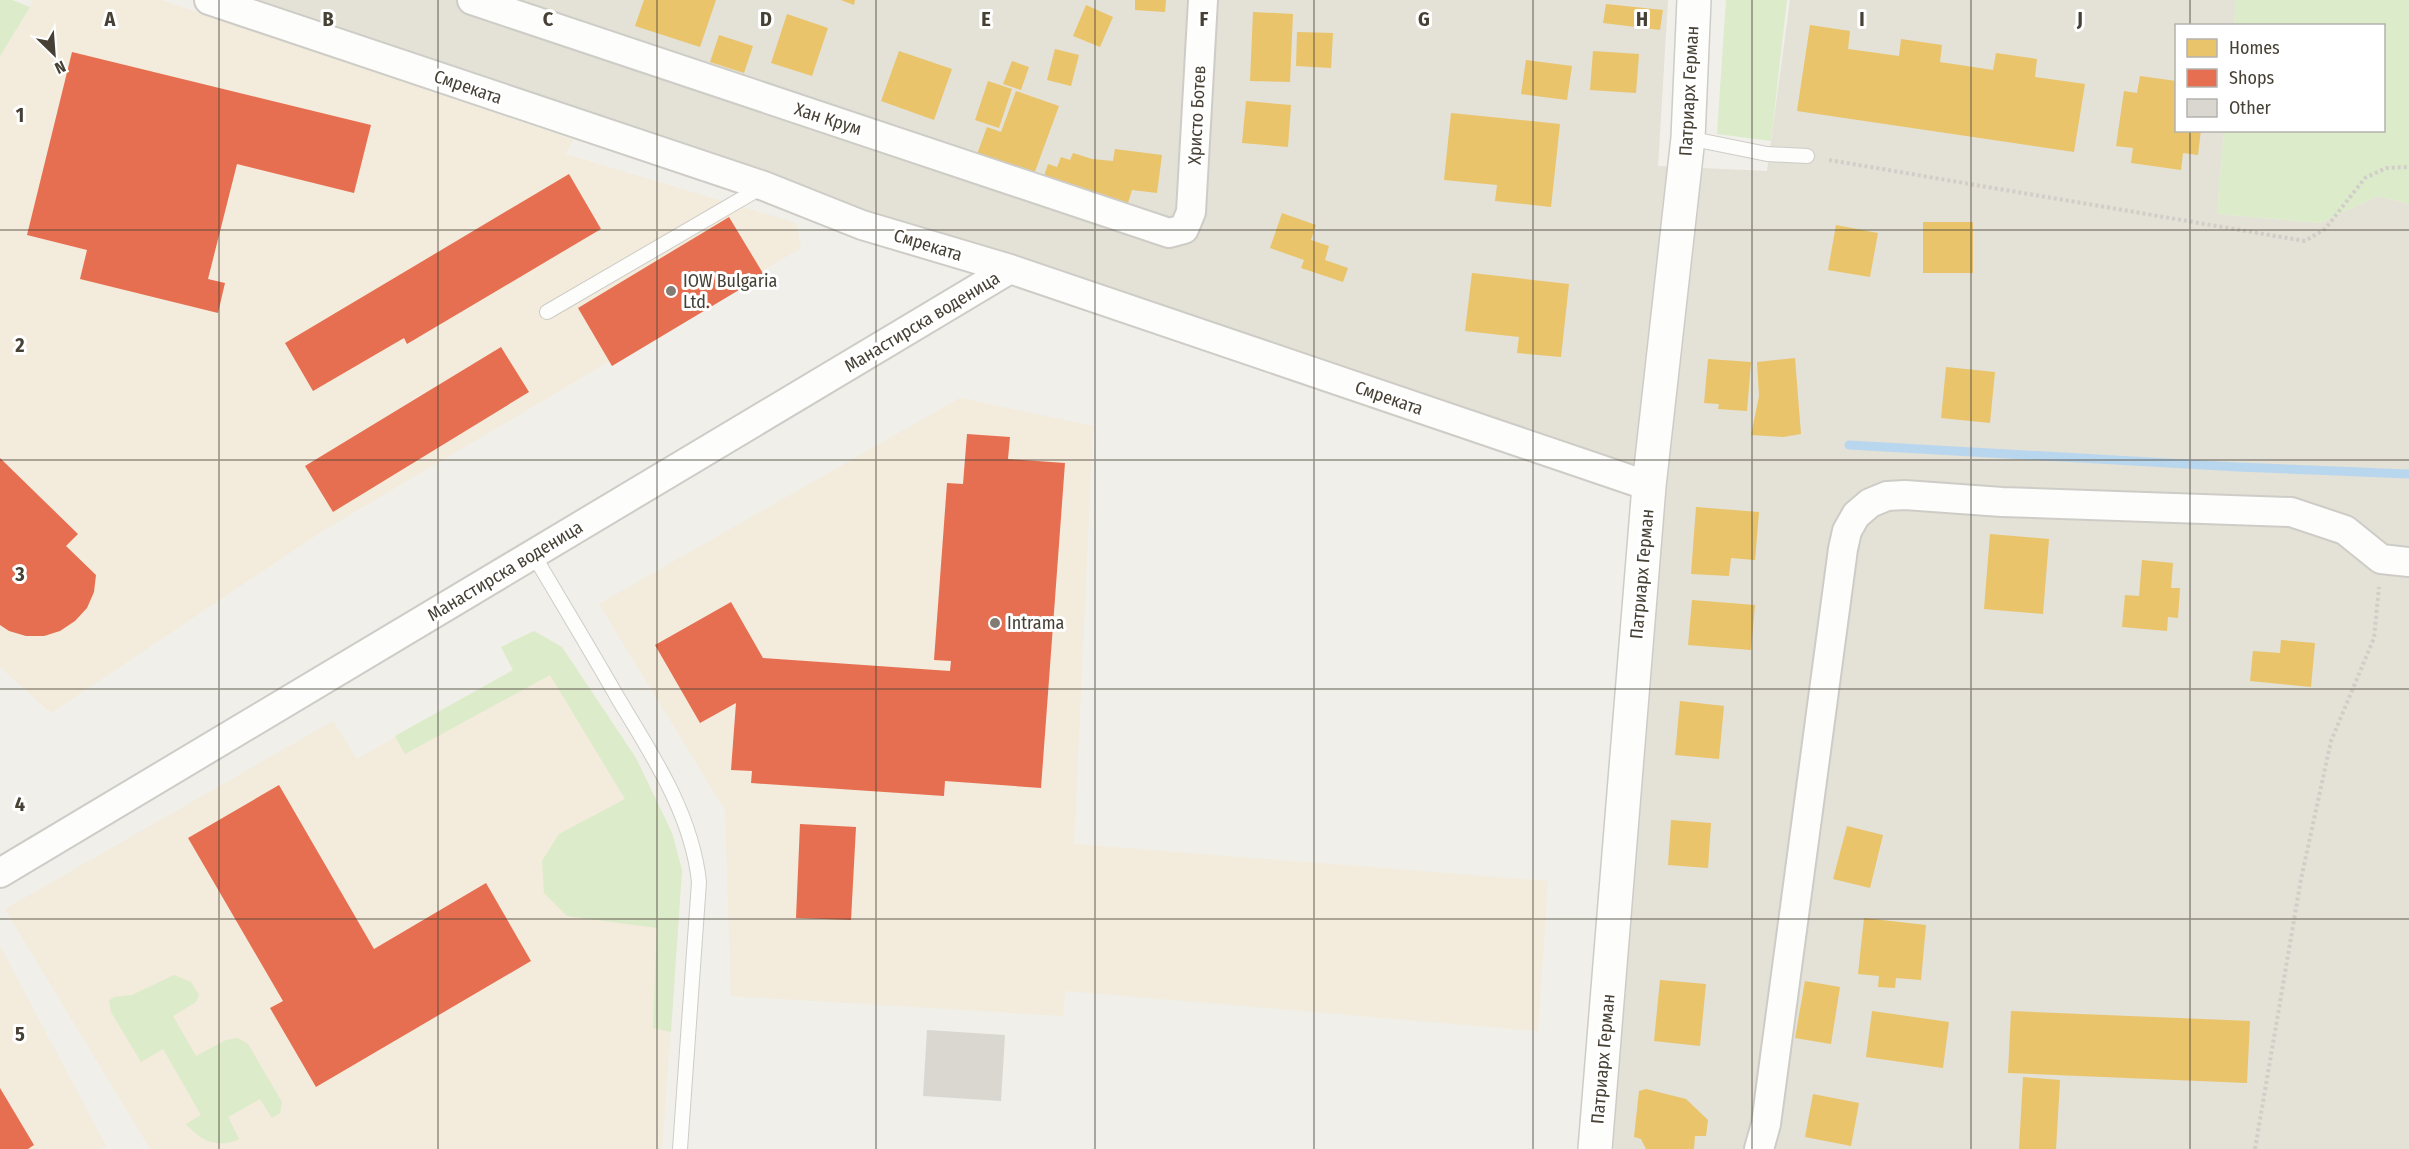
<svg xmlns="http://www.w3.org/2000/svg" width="2409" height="1149" font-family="'Fira Sans Condensed',sans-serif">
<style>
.residential{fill:#e4e1d6}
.commercial{fill:#f3ebdb}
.green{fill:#dcebc9}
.homes{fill:#e9c46a}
.shops{fill:#e76f51}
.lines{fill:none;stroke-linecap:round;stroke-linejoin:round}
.stream{stroke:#b9d6ef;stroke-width:9}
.building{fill:#dad7d1}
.service-casing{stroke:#ceccc6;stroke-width:16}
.minor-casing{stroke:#ceccc6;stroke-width:32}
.tertiary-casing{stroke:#ceccc6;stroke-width:36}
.path{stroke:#d1ceca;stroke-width:4;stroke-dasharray:3 3;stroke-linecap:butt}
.service{stroke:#fdfdfc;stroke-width:14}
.minor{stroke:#fdfdfc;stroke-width:28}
.tertiary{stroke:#fdfdfc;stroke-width:33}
.grid{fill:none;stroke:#464035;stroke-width:1.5;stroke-opacity:0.55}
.poi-dot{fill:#827d74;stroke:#fff;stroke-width:2}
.labels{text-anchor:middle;stroke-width:6;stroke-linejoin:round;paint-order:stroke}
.street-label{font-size:18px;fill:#464035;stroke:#fff}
.poi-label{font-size:18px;fill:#464035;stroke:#fff;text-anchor:start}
.grid-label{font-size:20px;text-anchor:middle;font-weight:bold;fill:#464035;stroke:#fff;stroke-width:6;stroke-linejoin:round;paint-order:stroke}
</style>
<rect width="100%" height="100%" fill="#f0efe9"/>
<!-- residential -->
<path class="residential" d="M209,0h1459l-10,166 109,5 23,-171h446l-2,25 -58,1v104l48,1 -7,83 103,9 58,-27 31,8v945h-814l53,-663z"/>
<!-- commercial -->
<path class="commercial" d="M34,0h127l413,140 -9,14 231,69 5,25 -477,282 -273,183 -51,-46v-611z
M960,398l133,28 -19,418 474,37 -10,150 -473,-40 -2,25 -332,-20 -6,-186 -126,-206z
M534,631l28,16 74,111 36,75 10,37 -20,279h-512l-145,-240 328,-188 24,38 156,-89 -12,-23z
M0,946l106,200 -6,3h-100z"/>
<!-- green -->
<path class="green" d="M0,0h12l18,7 -30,49z
M1726,0h61l-16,141 -54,-7z
M2236,0h173v204l-31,-8 -58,27 -103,-9 7,-83 160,-1v-104l-150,-1z
M534,631l28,16 74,111 36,75 10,37 -11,162 -18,-4 4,-100 -90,-12 -23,-23 -2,-32 17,-27 66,-35 -75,-124 -145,79 -10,-18 118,-66 -12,-23z
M174,975l17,7 8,13 -3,7 -23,14 23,40 30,-16 12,-2 10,6 34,58 -2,11 -8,5 -12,-19 -32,18 11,22c-20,10 -39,2 -53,-15l15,-9 -38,-66 -22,13 -30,-50 -2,-11 5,-4 18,-2z"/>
<!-- homes -->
<path class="homes" d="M644,0h72l-16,47 -65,-21z
M841,0h14l-1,5z
M1135,0h31l-1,12 -30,-2z
M1606,4l57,6 -3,20 -57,-7z
M1086,5l27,12 -13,30 -27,-11z
M1253,12l40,2 -3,68 -40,-1z
M787,14l41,14 -16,48 -41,-13z
M1810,25l40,6 -2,18 51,7 2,-17 41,6 -2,17 53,8 3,-17 41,6 -2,18 50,7 -11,68 -277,-41z
M1297,32l36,1 -2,35 -35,-2z
M719,35l34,11 -9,27 -34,-11z
M1055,49l24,6 -8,31 -24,-6z
M899,51l53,18 -18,51 -53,-19z
M1593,51l46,3 -3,39 -46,-3z
M1526,60l46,6 -5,34 -46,-6z
M1012,61l17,6 -8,23 -18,-6z
M2140,76l36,5v49h25l-3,25 -15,-2 -2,17 -50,-7 2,-15 -17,-2 8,-55 13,2z
M988,81l24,8 -13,39 -24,-8z
M1016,91l43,15 -26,71 -57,-20 11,-30 14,5z
M1246,101l45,4 -3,42 -46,-4z
M1451,113l109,11 -9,83 -56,-6 2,-16 -53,-5z
M1115,149l47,6 -5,38 -25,-3 -4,13 -84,-27 4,-12 9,3 4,-10 9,3 3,-7 19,6 21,2z
M1282,213l34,12 -5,15 18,6 -4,14 23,8 -5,14 -42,-14 3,-8 -34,-12z
M1923,222h50v51h-50z
M1836,225l42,8 -8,44 -42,-7z
M1472,273l97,11 -8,73 -44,-4 2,-16 -54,-6z
M1795,358l6,76 -18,3 -32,-2 8,-39 -2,-34z
M1708,359l43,3 -4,49 -29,-2 1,-5 -15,-1z
M1946,367l49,5 -5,51 -49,-5z
M1696,507l63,5 -4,48 -24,-2 -2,18 -38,-2z
M1990,534l59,5 -6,75 -59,-5z
M2142,560l31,3 -2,25h9l-2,30 -10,-1 -1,14 -45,-4 3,-32 14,1z
M1692,600l63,5 -4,45 -63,-5z
M2281,640l34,3 -4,44 -61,-6 3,-30 27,2z
M1680,701l44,5 -5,53 -44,-4z
M1671,820l40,3 -3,45 -40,-3z
M1847,826l36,9 -13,53 -37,-9z
M1864,918l62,7 -5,55 -25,-2 -1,10 -17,-1 1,-11 -21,-2z
M1660,980l46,4 -6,62 -46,-5z
M1805,981l35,6 -9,57 -36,-6z
M1872,1011l77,11 -6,46 -77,-11z
M2011,1011l239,10 -3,62 -239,-10z
M2023,1077l37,3 -4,69h-37z
M1646,1089l40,10 22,21 -2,16h-11l-1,13h-48l-5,-10 -7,-2 5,-46z
M1813,1094l46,9 -8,43 -46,-9z"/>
<!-- shops -->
<path class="shops" d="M72,52l299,73 -17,68 -117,-29 -29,115 17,4 -7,30 -138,-34 7,-29 -60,-15z
M569,174l32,55 -194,115 -3,-6 -91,53 -28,-48z
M729,217l35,58 -152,91 -34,-58z
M501,347l28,45 -196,120 -28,-46z
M967,434l43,3 -2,22 57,4 -24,325 -96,-7 -1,15 -193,-13 1,-12 -21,-1 5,-67 -36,20 -45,-78 76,-43 32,56 187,13 1,-10 -17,-1 13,-177 16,1z
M0,458l78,76 -12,12 30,29 -2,17 -7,16 -12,13 -15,10 -16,5h-18l-17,-5 -9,-6z
M279,785l95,164 112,-66 45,78 -215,126 -46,-79 13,-7 -95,-163z
M800,824l56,3 -5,93 -55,-2z
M0,1088l34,57 -6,4h-28z"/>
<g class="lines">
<!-- stream -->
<path class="stream" d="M1849,445l389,22 171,7"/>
</g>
<!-- building -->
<path class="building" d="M927,1030l78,5 -4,66 -78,-5z"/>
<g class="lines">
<!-- service casing -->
<g class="service-casing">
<path id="service" d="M1688,138l79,16 40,2
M547,312l215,-125
M533,554c29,49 58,97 86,146 34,56 73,115 80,182l-19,267"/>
</g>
<!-- minor casing -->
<g class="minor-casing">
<path id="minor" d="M209,0l555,186 98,39 148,44 639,217
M472,0l697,233 15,-4 7,-17 12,-212
M0,873l1010,-604
M1759,1149l7,-25 77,-575 4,-18 9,-16 14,-12 17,-7 18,-1 97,7 289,10 54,18 36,29 28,3"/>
</g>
<!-- tertiary casing -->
<g class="tertiary-casing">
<path id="tertiary" d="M1595,1149l54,-663 39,-348 6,-138"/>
</g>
<!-- path -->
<path class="path" d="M1829,160l476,81 20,-12 40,-51 21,-10 23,-1
M2255,1149l46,-270 30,-138 43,-103 5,-51"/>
<!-- service -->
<use href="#service" class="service"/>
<!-- minor -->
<use href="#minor" class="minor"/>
<!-- tertiary -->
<use href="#tertiary" class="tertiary"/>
</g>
<!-- grid -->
<path class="grid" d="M219,0v1149M438,0v1149M657,0v1149M876,0v1149M1095,0v1149M1314,0v1149M1533,0v1149M1752,0v1149M1971,0v1149M2190,0v26M2190,130v1019M0,230h2409M0,460h2409M0,689h2409M0,919h2409"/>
<!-- markers -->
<g class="poi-dot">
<circle cx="671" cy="291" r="6"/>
<circle cx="995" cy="623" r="6"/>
</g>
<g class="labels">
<!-- street labels -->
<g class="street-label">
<text transform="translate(468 87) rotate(19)" y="6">Смреката</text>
<text transform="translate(1689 91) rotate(-87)" y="6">Патриарх Герман</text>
<text transform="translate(1197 115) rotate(-87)" y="6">Христо Ботев</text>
<text transform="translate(828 119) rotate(18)" y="6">Хан Крум</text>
<text transform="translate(928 245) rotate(17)" y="6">Смреката</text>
<text transform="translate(922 322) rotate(-31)" y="6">Манастирска воденица</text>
<text transform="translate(1389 398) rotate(19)" y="6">Смреката</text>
<text transform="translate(505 571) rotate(-31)" y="6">Манастирска воденица</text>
<text transform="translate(1642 574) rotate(-85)" y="6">Патриарх Герман</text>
<text transform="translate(1603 1059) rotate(-85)" y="6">Патриарх Герман</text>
</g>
<!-- poi labels -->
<g class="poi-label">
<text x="683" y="287">IOW Bulgaria<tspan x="683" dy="21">Ltd.</tspan></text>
<text x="1007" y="629">Intrama</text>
</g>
</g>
<g class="grid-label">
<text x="110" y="26">A</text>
<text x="328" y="26">B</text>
<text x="548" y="26">C</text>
<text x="766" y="26">D</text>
<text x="986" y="26">E</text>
<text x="1204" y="26">F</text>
<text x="1424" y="26">G</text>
<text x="1642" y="26">H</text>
<text x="1862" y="26">I</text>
<text x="2080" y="26">J</text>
<text x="20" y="122">1</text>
<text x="20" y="352">2</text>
<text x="20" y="581">3</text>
<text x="20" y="811">4</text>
<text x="20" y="1041">5</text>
</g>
<!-- legend -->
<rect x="2175" y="24" width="210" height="108" fill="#ffffff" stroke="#b5b3ae" stroke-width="1.5"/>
<rect x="2187" y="39" width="30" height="18" fill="#e9c46a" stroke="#b5b3ae" stroke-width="1.5"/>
<text x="2229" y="54" font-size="18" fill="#464035">Homes</text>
<rect x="2187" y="69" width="30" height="18" fill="#e76f51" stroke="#b5b3ae" stroke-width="1.5"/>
<text x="2229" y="84" font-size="18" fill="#464035">Shops</text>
<rect x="2187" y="99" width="30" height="18" fill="#dad7d1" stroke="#b5b3ae" stroke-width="1.5"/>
<text x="2229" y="114" font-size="18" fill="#464035">Other</text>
<!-- north arrow -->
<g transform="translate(54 54) rotate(155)" stroke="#ffffff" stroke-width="4.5" paint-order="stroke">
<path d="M0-4.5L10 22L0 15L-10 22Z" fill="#464035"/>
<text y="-9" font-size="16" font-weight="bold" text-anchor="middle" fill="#464035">N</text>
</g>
</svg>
